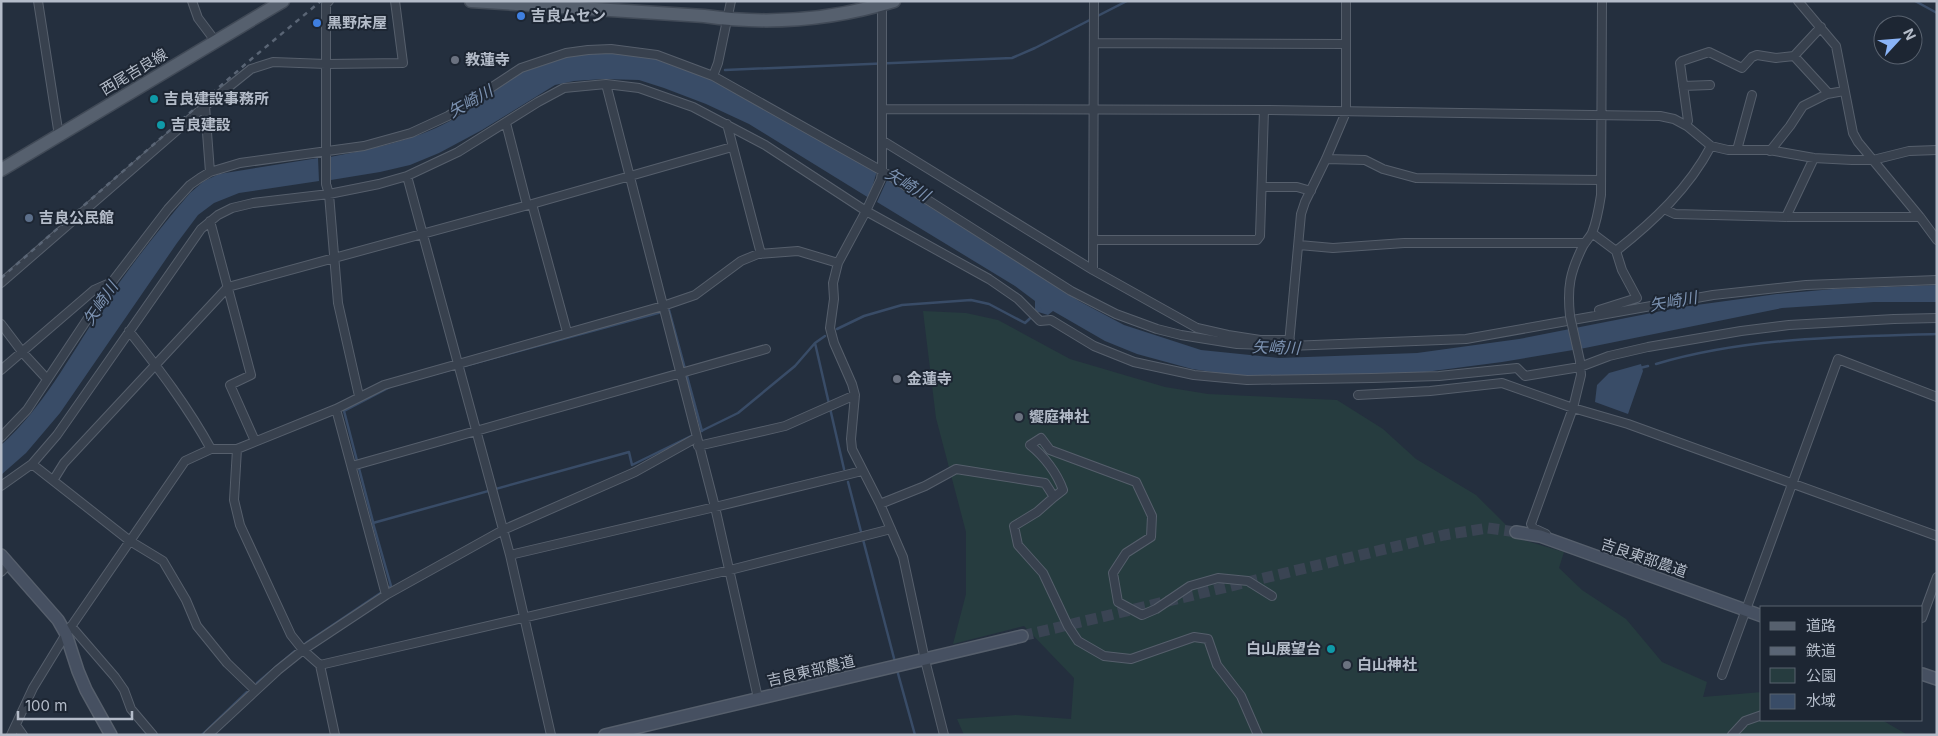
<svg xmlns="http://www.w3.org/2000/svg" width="1938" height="736" font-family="Inter,'Noto Sans JP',sans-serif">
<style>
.green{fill:#263c3f}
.water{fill:#394c67}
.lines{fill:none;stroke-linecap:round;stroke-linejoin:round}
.stream{stroke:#394c67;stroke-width:2.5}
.secondary-tunnel{stroke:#3a4453;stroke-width:11;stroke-dasharray:11 5.5;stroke-linecap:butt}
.street-casing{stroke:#565f6c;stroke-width:10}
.secondary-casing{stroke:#565f6c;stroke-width:14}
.primary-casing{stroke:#414a57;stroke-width:15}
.street{stroke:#38414e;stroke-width:8}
.secondary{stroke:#465061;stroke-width:11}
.primary{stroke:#56606e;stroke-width:12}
.rail{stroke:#5a6575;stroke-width:2.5;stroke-dasharray:5 5;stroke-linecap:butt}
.street-bridge-casing{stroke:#565f6c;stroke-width:10;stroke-linecap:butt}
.street-bridge{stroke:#38414e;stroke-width:8}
.shop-dot{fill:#3f7fe0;stroke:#1d2633;stroke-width:2}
.worship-dot{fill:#6b7280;stroke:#1d2633;stroke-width:2}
.culture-dot{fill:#0f9aa8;stroke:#1d2633;stroke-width:2}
.service-dot{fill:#5c6f8a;stroke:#1d2633;stroke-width:2}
.labels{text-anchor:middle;stroke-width:4;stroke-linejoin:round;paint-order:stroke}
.poi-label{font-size:15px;font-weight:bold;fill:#b4bcc9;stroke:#1d2633;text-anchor:start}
.street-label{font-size:15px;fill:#b4bcc9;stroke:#1d2633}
.water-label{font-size:16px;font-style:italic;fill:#7c92b1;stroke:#1d2633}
</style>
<rect width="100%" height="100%" fill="#242f3e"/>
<!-- green -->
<path class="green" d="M923,311l43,2 32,7 72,39 95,28 43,7 129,6 46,29 33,30 60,36 44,44 44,13 -5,16 23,22 44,29 36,43 45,20 -4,15 59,-5v28h120l24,14 7,1h-949l-7,-16 59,-4 55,4 3,-41 -50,-52 -71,18 13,-50v-62l-30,-114z"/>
<!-- water -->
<path class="water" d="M615,52l38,5 25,7 50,23 149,84 -8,27 -120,-74 -43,-20 -42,-16 -25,-8 -36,-1 -29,2 -19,4 -73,45 -43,23 -29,12 -30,7 -49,8 -1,-23c41,-8 83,-16 120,-36 23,-12 41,-32 62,-44 15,-8 48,-20 65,-23 12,-2 26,-1 38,-2z
M318,158l1,23 -80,12 -25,10 -16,12 -21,28 -117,170 -34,40 -25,22v-30c42,-37 68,-88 99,-134 26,-40 59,-82 90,-118l14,-12 15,-7z
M887,180l192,121 45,24 77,25 78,8 138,-5 102,-14 163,-32 95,-13 56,-5 104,-4v17h-63l-92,6 -197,40 -83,14 -100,13 -107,2 -54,-1 -22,-3 -27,-4 -55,-15 -32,-13 -52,-30 -5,4 -13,-4v-10l-20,-15 -138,-84z
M1641,364l2,7 -15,43 -33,-12 2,-17 12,-12z"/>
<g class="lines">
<!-- stream -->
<path class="stream" d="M1915,1l22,12
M725,70l287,-12 23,-10 92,-47
M837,329l27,-13 38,-11 69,-5 18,4 36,19 15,-14
M815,343l29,126
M1656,364c91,-27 187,-27 281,-30
M1640,368l8,-2
M431,375l238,-65 33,121
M848,482l47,180
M373,522l-29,-111 46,-24
M306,643l85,-57 -18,-63 256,-71 3,13 106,-52 57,-47 20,-23 10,-7
M897,670l18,65
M257,683l38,-32
M202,735l45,-43"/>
<!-- secondary-tunnel -->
<path class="secondary-tunnel" d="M1022,636l422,-101 44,-7 28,4"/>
<!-- street casing -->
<g class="street-casing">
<path id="street" d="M38,1l21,135
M192,1l6,17 18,24
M329,1l-3,3v180l3,10 9,109 21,93
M1798,1l38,45 17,87 5,9 62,75 17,23
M882,2v169l-1,8 -15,32 -28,52 -5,20 1,16 -4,29 4,15 18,41 3,11 -4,44 1,10 28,55 23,53 22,103 19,75
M1095,43l251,1
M1794,56l27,-29
M713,76l5,-13 13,-62
M606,84l109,423 43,191
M1683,86l27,-1
M205,106l5,66
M882,109l382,1 396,6 14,3 13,7 24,20 17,4h41l45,8 38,2h21l36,-9 28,-1
M506,123l21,82
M727,124l34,130
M1685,124l3,-3 -8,-58 2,-2 27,-9 33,16 10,-11 5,-2 19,3 18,-2 34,37
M883,141l210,129 104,58 31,7 32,5h30
M1737,150l15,-55
M1770,151l20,-25 13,-20 24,-12 17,-3
M1326,159l39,1 18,9 33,9 185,2
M407,176l103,379 41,180
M1262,187h35l14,4
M532,204l35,128
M1664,209l11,5 111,3h134
M1786,217l28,-59
M210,221l41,154 -21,10 25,56
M1592,233l24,18 6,19 15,28 -38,12
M1093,240h164l3,-4 4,-126
M1299,245l34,3 71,-5h181
M1616,251c38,-30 73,-63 95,-105
M1093,270l1,-269
M1,283l204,-177 46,-37 22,-7 53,2 77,-1 -8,-62
M1570,316c-3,-29 0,-44 13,-70 3,-5 7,-9 9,-13 5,-12 7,-25 9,-38l1,-194
M1,324l22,29 24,26
M129,331c30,38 59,76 82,118
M1289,344l12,-130 4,-12 21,-43 20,-47v-111
M1,370l93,-80 18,-8
M1358,395l72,-4 72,-8 71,25 55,16 309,112
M1,437l26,-27 85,-128 56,-73 22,-24 10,-7 10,-6 30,-9 124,-17 47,-13 37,-17 73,-48 45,-15 22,-3 23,-1 46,6 56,21 169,95 189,120 45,23 41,15 24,6 56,9 52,2 177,-7 247,-44 93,-10 131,-5
M698,446l87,-20 70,-31
M237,449l-3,51 6,25 51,110 12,15 17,15 410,-95 161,-41
M32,464l98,77 33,20 23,39 11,26 30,37 28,27
M352,466l414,-117
M54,479l10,-16 164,-176 304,-83 200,-57
M1,486l31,-22 25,-29 144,-206 17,-14 14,-7 21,-5 76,-9 50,-10 28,-8 51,-24 80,-50 26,-14 42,-4 33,4 54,19 72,38 101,66 123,68 29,20 22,22 11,-1 43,26 40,16 60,13 53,5 125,-2 67,-2 78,-8 8,8 55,-9 29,-11 39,-9 93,-16 48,-6 105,-6 43,-1
M1054,497l9,-7c-6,-17 -19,-34 -33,-45l11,-7 9,12 86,32 16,34 -1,21 -25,16 -13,20 5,29 24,13 14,-6 34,-23 28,-8 30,3 24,15
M880,504l45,-18 31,-17 89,14 9,14 -17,15 -23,14 4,19 25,28 25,53 10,15 26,15 27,3 63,-22 14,2 9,26 24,31 17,39
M1546,534l-13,-6 -2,-4 42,-116 8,-33 -1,-12
M510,555l205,-48 147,-36
M1,572l8,-8
M386,595l-50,-186 48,-24 279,-79 32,-11 46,-34 17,-7 40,-3 40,12
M1922,618l15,-41
M71,626l44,51 9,13 7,19 22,26
M320,665l15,70
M1722,675l116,-316 99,38
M16,725l7,10
M11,735l22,-47 33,-54 119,-173 26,-12h26l99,-40
M208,735l70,-65 25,-20 83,-55 117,-65 132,-58 61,-34
M1732,735l13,-14 17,-6"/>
</g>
<!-- secondary casing -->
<g class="secondary-casing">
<path id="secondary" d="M1516,532l24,4 222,80
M1,555l57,65 8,14 12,37 8,19 25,45
M1922,674l15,5
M605,735l417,-99"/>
</g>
<!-- primary casing -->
<g class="primary-casing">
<path id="primary" d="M471,1l233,15c64,9 128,4 190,-15
M1,170l282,-169"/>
</g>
<!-- street -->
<use href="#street" class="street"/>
<!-- secondary -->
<use href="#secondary" class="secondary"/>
<!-- primary -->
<use href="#primary" class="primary"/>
<!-- rail -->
<path class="rail" d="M1,278l248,-217 72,-60"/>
<!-- street-bridge casing -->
<g class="street-bridge-casing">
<path id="street-bridge" d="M1570,316l10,45"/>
</g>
<!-- street-bridge -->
<use href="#street-bridge" class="street-bridge"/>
</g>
<!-- markers -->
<g class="shop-dot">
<circle cx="521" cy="16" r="5"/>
<circle cx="317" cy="23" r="5"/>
</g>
<g class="worship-dot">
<circle cx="455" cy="60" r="5"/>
<circle cx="897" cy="379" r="5"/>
<circle cx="1019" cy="417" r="5"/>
<circle cx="1347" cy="665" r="5"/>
</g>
<g class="culture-dot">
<circle cx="154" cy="99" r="5"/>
<circle cx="161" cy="125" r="5"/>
<circle cx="1331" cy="649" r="5"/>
</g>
<circle class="service-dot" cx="29" cy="218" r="5"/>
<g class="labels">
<!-- poi labels -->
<g class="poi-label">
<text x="531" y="21">吉良ムセン</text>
<text x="327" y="28">黒野床屋</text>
<text x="465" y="65">教蓮寺</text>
<text x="164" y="104">吉良建設事務所</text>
<text x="171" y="130">吉良建設</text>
<text x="39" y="223">吉良公民館</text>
<text x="907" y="384">金蓮寺</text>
<text x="1029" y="422">饗庭神社</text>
<text x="1321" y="654" text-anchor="end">白山展望台</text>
<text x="1357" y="670">白山神社</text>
</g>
<!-- street labels -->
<g class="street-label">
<text transform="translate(134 72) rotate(-31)" y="5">西尾吉良線</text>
<text transform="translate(1644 558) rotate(19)" y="5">吉良東部農道</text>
<text transform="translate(811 671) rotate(-13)" y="5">吉良東部農道</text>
</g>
<!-- water labels -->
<g class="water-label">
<text transform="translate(470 101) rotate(-29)" y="6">矢崎川</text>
<text transform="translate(908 184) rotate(31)" y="6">矢崎川</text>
<text transform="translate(1673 301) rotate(-10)" y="6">矢崎川</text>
<text transform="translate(100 303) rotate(-56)" y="6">矢崎川</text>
<text transform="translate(1276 347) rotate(2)" y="6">矢崎川</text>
</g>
</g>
<!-- border -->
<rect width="1938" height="736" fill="none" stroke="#b4bcc9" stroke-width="5"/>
<!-- legend -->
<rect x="1760" y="606" width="162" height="115" fill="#1d2633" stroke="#59626f"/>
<rect x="1770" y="622" width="25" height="8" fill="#56606e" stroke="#59626f"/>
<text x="1806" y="631" font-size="15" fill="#b4bcc9">道路</text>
<rect x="1770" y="647" width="25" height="8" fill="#5a6575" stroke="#59626f"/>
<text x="1806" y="656" font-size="15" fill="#b4bcc9">鉄道</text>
<rect x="1770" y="668" width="25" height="15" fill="#263c3f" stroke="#59626f"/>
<text x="1806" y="681" font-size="15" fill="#b4bcc9">公園</text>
<rect x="1770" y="694" width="25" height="15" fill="#394c67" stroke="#59626f"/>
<text x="1806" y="706" font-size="15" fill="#b4bcc9">水域</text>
<!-- north arrow -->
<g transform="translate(1898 40) rotate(64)"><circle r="24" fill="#1d2633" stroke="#59626f"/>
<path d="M0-4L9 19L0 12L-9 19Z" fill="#8ab4f8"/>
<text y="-8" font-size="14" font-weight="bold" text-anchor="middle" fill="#b4bcc9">N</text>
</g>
<!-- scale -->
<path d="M18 711v8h114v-8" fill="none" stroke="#b4bcc9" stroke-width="2.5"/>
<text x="25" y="711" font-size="15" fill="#b4bcc9" stroke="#1d2633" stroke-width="4" paint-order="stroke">100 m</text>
</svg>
